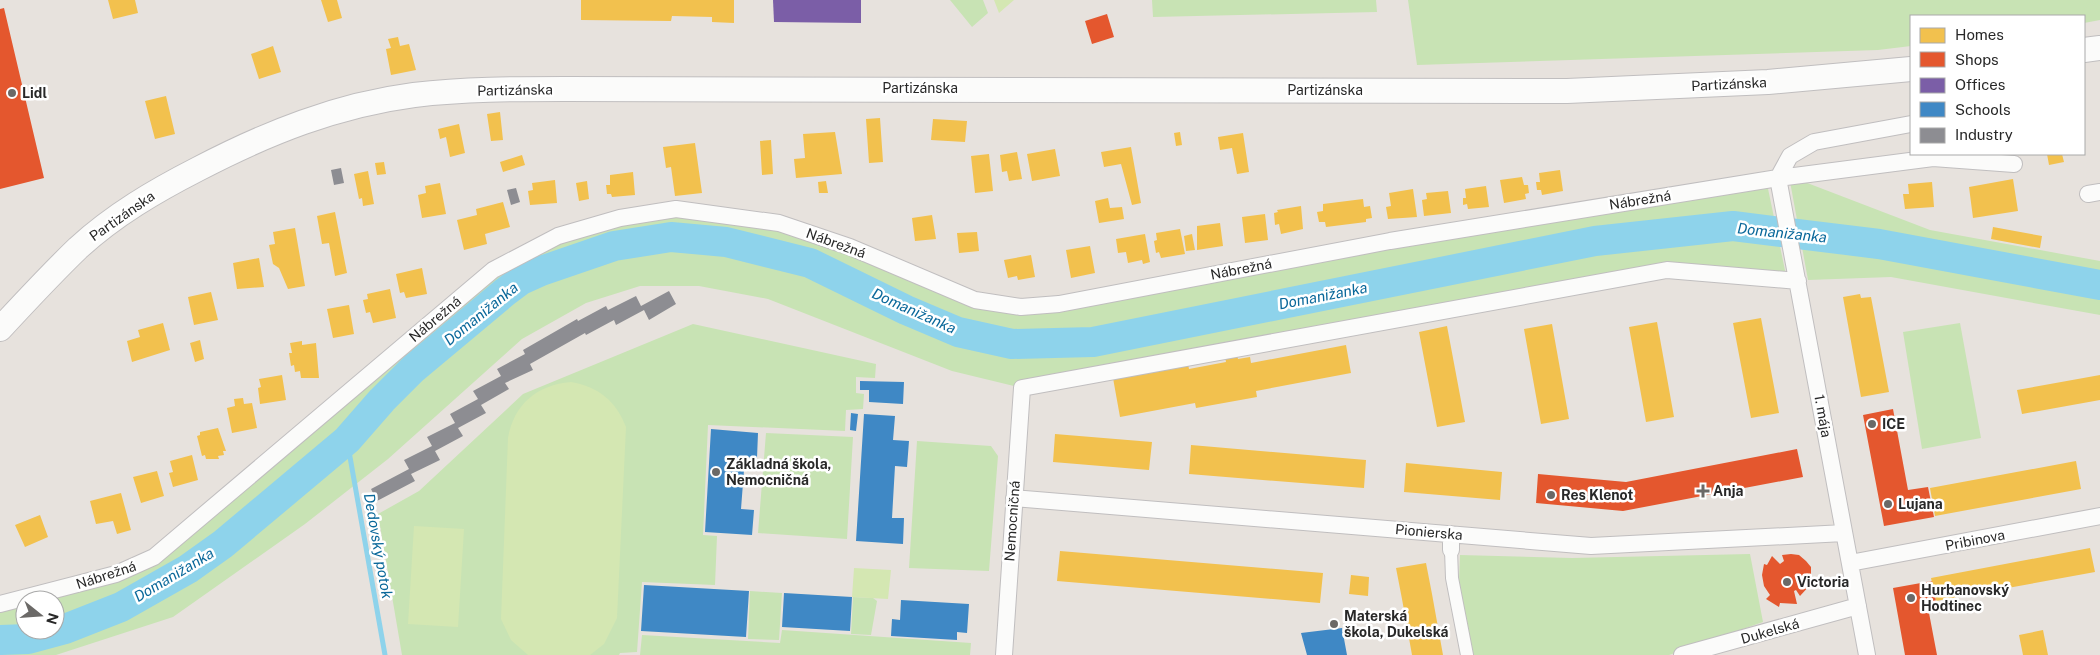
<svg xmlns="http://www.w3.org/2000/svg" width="2100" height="655" font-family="'Public Sans',sans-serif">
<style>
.green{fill:#c8e3b4;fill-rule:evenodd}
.pitch{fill:#d4e7b2}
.homes{fill:#f2c14e}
.shops{fill:#e4572e}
.offices{fill:#7b5ea7}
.schools{fill:#3f88c5}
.industry{fill:#8d8d92}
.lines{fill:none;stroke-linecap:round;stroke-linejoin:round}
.stream{stroke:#8ed3eb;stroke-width:5}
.river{stroke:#8ed3eb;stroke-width:30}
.pedestrian-casing{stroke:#c0bebf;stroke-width:14}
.minor-casing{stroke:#c0bebf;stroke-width:18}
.secondary-casing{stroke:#c0bebf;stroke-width:26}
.pedestrian{stroke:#fbfbfa;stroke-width:12}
.minor{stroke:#fbfbfa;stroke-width:16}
.secondary{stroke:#fbfbfa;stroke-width:24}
.poi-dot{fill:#6b6967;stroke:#fff;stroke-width:2}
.labels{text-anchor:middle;stroke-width:5;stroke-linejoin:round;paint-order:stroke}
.street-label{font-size:14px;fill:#282828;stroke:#fff}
.poi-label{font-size:14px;font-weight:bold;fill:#282828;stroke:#fff;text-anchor:start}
.water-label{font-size:15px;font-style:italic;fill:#0a689a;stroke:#fff}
</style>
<rect width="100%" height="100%" fill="#e7e2dd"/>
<!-- green -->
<path class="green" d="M950,0h33l5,13 -16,14z
M1152,0h224l1,12 -224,5z
M1408,0h692v20l-16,3v-7h-173v30l-33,4 -461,15z
M1789,176l141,54 170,31v54l-209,-38 -83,3z
M1766,179l21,101 -120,-10 -645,118 -70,-17 -184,-72 -69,-13h-59l-54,17 -64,36 -134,120 -83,65 -132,93 -117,38h-56v-51l137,-37 356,-297 65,-34 118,-27 103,14 196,77 46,7zM25,600h30v30h-30z
M1960,323l21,115 -59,11 -19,-117z
M693,324l183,40 -1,14 -19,-1v16l8,1 -1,15 -17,1 -1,21 -137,-6 -5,110 14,1 -2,49 -73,-3 -5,70 -17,1 -1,2h-217l-24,-141 41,-23 104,-97z
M766,433l87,4 -6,102 -89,-6z
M917,441l74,5 7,10 -9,115 -80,-3z
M1750,554l13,68 -94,33h-196l-14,-73 1,-27 112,3z
M750,591l32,2 -3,47 -31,-1z
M853,597l20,1 4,3 -6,34 -20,-1z
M782,630l189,13 -1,12h-330l2,-20 138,8z"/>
<!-- pitch -->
<path class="pitch" d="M994,0h20l-15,13z
M571,382c28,5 45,19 55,45l-9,191 -13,26 -14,11h-62l-17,-15 -10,-21 7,-181c6,-34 29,-53 63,-56z
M414,526l50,3 -6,98 -50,-3z
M854,568l37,2 -3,29 -36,-2z"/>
<!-- homes -->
<path class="homes" d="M108,0h27l3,13 -25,6z
M321,0h16l5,18 -14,4z
M581,0h153v23l-22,-1v-5l-40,-1 -1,5 -90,-1z
M398,37l2,9 9,-2 7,26 -25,5 -5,-26 5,-1 -3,-9z
M273,46l8,26 -22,7 -8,-25z
M166,96l9,38 -20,5 -10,-38z
M500,112l3,28 -12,1 -4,-27z
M880,118l3,44 -14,1 -3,-44z
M933,119l34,2 -2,21 -34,-2z
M459,124l6,29 -15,4 -4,-20 -6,2 -2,-10z
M835,132l7,42 -46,4 -2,-19 11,-1 -2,-24z
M1180,132l2,13 -6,1 -2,-13z
M1243,133l6,39 -12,2 -5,-26 -12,2 -2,-13z
M771,140l2,34 -11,1 -2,-34z
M695,143l7,50 -27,3 -4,-29 -5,1 -3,-21z
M1131,147l10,56 -9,2 -11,-41 -17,3 -3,-15z
M1055,149l5,27 -28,5 -5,-27z
M1017,152l5,27 -13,2 -2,-10 -5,1 -2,-17z
M989,154l4,37 -18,2 -4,-37z
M2047,154h15l2,8 -15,3z
M522,155l3,10 -22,7 -3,-10z
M384,162l2,12 -9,1 -2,-12z
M1560,170l3,21 -21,4 -1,-5h-4l-1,-8h4l-1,-9z
M368,171l6,33 -11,2 -1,-8 -3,1 -5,-25z
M633,172l2,23 -23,2 -1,-3h-4l-1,-9h4v-10z
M1522,177l2,8h4l1,8 -4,1 1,5 -22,4 -4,-23z
M2013,179l5,32 -45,7 -4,-31z
M555,180l2,23 -27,2 -2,-14 5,-1 -1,-7z
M587,181l2,18 -10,2 -3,-18z
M826,181l2,12h-9l-1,-11z
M1932,182l2,25 -29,2 -2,-15h6l-1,-10z
M440,183l6,31 -24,4 -4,-23 8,-2 -1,-7z
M1486,186l3,21 -21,2 -1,-5 -4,1v-7h3l-1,-9z
M1413,189l4,28 -29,2 -2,-12 5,-1 -2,-13z
M1448,191l3,22 -27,3 -2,-16 5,-1 -1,-6z
M1108,198l2,10 12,-1 2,12 -25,4 -4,-22z
M1363,199l1,8 6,-1 2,12 -6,1v3l-40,5 -1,-5h-6l-2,-10 6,-1v-7z
M503,202l7,25 -25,7 2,10 -23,6 -7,-30 20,-5 -1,-6z
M1301,206l2,23 -22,5 -2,-10 -4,1 -1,-12 4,-1 -1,-2z
M335,212l12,61 -12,3 -6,-33 -7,1 -5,-28z
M1265,214l3,26 -23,3 -3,-26z
M932,215l4,24 -21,2 -3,-23z
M1220,223l3,23 -26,4v-24z
M1993,227l49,9 -2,12 -49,-9z
M295,228l10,58 -17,3 -9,-21 -6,-4 -4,-19 6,-1 -2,-12z
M1180,229l5,25 -24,4 -2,-6 -3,1 -2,-12 3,-1 -1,-7z
M977,232l2,19 -20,2 -2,-20z
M1145,234l5,28 -7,2 -1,-4 -14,3 -2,-11 -8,1 -2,-14z
M1192,234l3,16 -9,1 -2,-15z
M1090,246l5,27 -24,5 -5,-28z
M1031,255l4,22 -17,3 -1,-4 -9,2 -4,-18z
M259,258l5,29 -27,2 -4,-26z
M422,268l5,26 -21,4 -2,-6 -4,1 -4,-19z
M390,289l6,29 -23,5 -3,-11 -4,1 -3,-13 5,-1 -1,-5z
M211,292l7,28 -24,5 -6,-28z
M1860,294l1,4 10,-1 18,95 -28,5 -18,-100z
M349,305l5,29 -21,4 -6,-29z
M1761,318l18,95 -28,5 -18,-95z
M1657,322l17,95 -28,5 -17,-95z
M163,323l7,27 -38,12 -5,-21 13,-4 -2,-7z
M1552,324l17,95 -28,5 -17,-95z
M1447,326l18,96 -28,5 -18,-95z
M200,340l4,19 -9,3 -5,-19z
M302,341v4l14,-2 3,35h-18l-1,-7 -5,1 -1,-7 -3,1 -2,-13h3l-2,-10z
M1346,345l5,28 -95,18 1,6 -61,11 -1,-5 -75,14 -7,-39 75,-14 1,5 37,-7 -1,-5 12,-2 1,4 12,-2 1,6z
M282,375l4,25 -26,4 -2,-16 3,-1 -2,-8z
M2100,375v25l-78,14 -5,-24z
M243,398l1,6 8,-1 5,25 -25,5 -5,-25 8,-2 -1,-7z
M218,428l8,23h-3l1,4 -6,1 1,3h-13l-1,-4 -3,1 -5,-20 3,-1v-3z
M1055,434l97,8 -3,28 -96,-8z
M1191,445l175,15 -2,28 -175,-14z
M192,455l6,25 -25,7 -4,-14 4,-1 -3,-11z
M2076,461l5,28 -146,27 -5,-28z
M1406,463l96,9 -2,28 -96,-8z
M157,471l7,25 -23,7 -8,-26z
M121,493l10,37 -14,4 -4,-13 -17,3 -6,-23z
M40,515l8,22 -23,10 -10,-22z
M2090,548l5,24 -159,29 -5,-23z
M1060,551l263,22 -3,30 -263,-22z
M1426,563l6,31 11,61h-31l-10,-56 -6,-31z
M1351,575l18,2 -1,19 -19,-2z
M2043,630l5,25h-25l-4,-20z"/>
<!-- shops -->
<path class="shops" d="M4,8l40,170 -44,11v-180z
M1107,14l7,23 -22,7 -7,-23z
M1893,409l15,81 20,-3 6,30 -50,9 -21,-111z
M1797,449l6,28 -180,34 -87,-8 2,-29 88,8z
M1791,554l8,1 7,6 5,6v17l-11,12 -4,-6 -2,1 3,13 -17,-1 -1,4 -13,-8 4,-4 -6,-9 -2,-11 2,-11 3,1 5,-9 8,8 4,-3 -2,-6z
M1932,581l6,31 -9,1 8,42h-32l-12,-67z"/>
<!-- offices -->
<path class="offices" d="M773,0h88v23l-87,-1z"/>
<!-- schools -->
<path class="schools" d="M860,381l44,1 -1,22 -34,-2v-12h-9z
M851,413l7,1 -2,17 -6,-1z
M864,414l31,2 -2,24 16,1 -2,26 -12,-1 -3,52h12l-1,26 -47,-3z
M711,429l47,4 -1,25 -12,-1 -4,52 13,1 -2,25 -47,-3z
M644,585l105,6 -3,46 -105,-6z
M784,593l68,4 -2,34 -68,-4z
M901,600l68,4 -2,29 -10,-1v8l-66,-4 1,-17 8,1z
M1342,628l5,27h-40l-6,-22z"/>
<!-- industry -->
<path class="industry" d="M341,168l3,15 -10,2 -3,-15z
M516,188l4,14 -9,3 -4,-15z
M669,291l7,13 -27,16 -5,-10 -28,15 -2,-5 -28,15 -1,-2 -55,31 3,6 -28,13 4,6 -28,16 5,8 -28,15 5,8 -28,15 5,9 -29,14 4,7 -38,20 -6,-12 38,-20 -5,-9 28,-14 -5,-9 28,-14 -5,-9 28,-15 -5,-8 28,-15 -4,-7 28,-15 -2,-4 54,-31 1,2 28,-15 2,4 28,-14 5,10z"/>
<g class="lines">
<!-- stream -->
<path class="stream" d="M347,440l38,215"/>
<!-- river -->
<path class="river" d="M0,640l28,-1 37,-10 56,-22 67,-38 35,-25 124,-104 35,-40 31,-31 92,-77 16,-12 20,-9 73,-25 57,-9 55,5 84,21 96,47 52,22 54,12 81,-2 502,-101 138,-15 146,18 221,41"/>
<!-- pedestrian casing -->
<g class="pedestrian-casing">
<path id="pedestrian" d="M1451,550l1,28 15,77"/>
</g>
<!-- minor casing -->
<g class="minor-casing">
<path id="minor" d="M1778,178l89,477
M1778,178l12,-22 24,-14 97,-18
M2088,194l12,-2
M1014,498l577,48 253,-13
M1451,534v16
M1850,563l250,-47
M0,604l116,-30 38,-17 339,-287 65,-34 62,-18 56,-9 103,14 71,24 125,53 46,7 38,-3 331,-63 388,-63 155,-20 81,6
M1004,655l18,-267 645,-118 131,11
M1682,655l176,-49"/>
</g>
<!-- secondary casing -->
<g class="secondary-casing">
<path id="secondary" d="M2084,50l16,-2
M0,329c25,-27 51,-55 78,-81 36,-33 77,-57 120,-79 69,-36 139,-64 216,-74 50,-6 101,-6 151,-6l1002,2 201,-9 143,-13"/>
</g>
<!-- pedestrian -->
<use href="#pedestrian" class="pedestrian"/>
<!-- minor -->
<use href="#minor" class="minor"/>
<!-- secondary -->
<use href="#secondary" class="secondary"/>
</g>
<!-- markers -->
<g class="poi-dot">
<circle cx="12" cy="93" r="5"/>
<circle cx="1872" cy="424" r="5"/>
<circle cx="716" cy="472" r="5"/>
<path d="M1700.5 483.5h5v5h5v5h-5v5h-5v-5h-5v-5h5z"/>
<circle cx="1551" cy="495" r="5"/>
<circle cx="1888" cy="504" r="5"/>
<circle cx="1787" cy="582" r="5"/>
<circle cx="1911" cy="598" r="5"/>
<circle cx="1334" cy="624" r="5"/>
</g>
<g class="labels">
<!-- street labels -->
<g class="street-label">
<text transform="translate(1729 84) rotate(-3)" y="5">Partizánska</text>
<text x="920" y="93">Partizánska</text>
<text transform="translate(515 90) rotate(-1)" y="5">Partizánska</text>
<text x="1325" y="95">Partizánska</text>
<text transform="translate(1640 200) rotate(-9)" y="5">Nábrežná</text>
<text transform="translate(122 216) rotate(-35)" y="5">Partizánska</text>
<text transform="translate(836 243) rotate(20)" y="5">Nábrežná</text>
<text transform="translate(1241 269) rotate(-11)" y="5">Nábrežná</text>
<text transform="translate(435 319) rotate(-40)" y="5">Nábrežná</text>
<text transform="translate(1823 416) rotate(80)" y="5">1. mája</text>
<text transform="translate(1012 521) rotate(-86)" y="5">Nemocničná</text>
<text transform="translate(1429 532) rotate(5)" y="5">Pionierska</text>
<text transform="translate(1975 540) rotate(-11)" y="5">Pribinova</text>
<text transform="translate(106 575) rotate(-18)" y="5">Nábrežná</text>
<text transform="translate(1770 631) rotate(-16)" y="5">Dukelská</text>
</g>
<!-- poi labels -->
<g class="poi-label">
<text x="22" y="98">Lidl</text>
<text x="1882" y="429">ICE</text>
<text x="726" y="469">Základná škola,<tspan x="726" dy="16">Nemocničná</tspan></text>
<text x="1713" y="496">Anja</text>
<text x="1561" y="500">Res Klenot</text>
<text x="1898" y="509">Lujana</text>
<text x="1797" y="587">Victoria</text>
<text x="1921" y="595">Hurbanovský<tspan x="1921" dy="16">Hodtinec</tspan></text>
<text x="1344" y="621">Materská<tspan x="1344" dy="16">škola, Dukelská</tspan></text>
</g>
<!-- water labels -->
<g class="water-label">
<text transform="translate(1782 233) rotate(6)" y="5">Domanižanka</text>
<text transform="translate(1323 296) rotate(-11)" y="5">Domanižanka</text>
<text transform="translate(914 311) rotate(24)" y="5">Domanižanka</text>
<text transform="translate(481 314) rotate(-39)" y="5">Domanižanka</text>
<text transform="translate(378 546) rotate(80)" y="5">Dedovský potok</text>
<text transform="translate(174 575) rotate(-31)" y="5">Domanižanka</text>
</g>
</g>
<!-- legend -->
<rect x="1910" y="15" width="175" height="140" fill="#ffffff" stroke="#a9a9a9"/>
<rect x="1920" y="28" width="25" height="15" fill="#f2c14e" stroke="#a9a9a9"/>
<text x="1955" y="40" font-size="15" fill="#282828">Homes</text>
<rect x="1920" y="52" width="25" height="15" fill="#e4572e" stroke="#a9a9a9"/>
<text x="1955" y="65" font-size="15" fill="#282828">Shops</text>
<rect x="1920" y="78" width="25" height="15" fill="#7b5ea7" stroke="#a9a9a9"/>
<text x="1955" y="90" font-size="15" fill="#282828">Offices</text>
<rect x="1920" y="102" width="25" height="15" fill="#3f88c5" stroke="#a9a9a9"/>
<text x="1955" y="115" font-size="15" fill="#282828">Schools</text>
<rect x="1920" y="128" width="25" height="15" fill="#8d8d92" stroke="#a9a9a9"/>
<text x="1955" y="140" font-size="15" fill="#282828">Industry</text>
<!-- north arrow -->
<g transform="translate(40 615) rotate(107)"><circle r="24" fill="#ffffff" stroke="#a9a9a9"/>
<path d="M0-4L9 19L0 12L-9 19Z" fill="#6b6967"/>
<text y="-8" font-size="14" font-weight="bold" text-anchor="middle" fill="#282828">N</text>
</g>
</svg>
